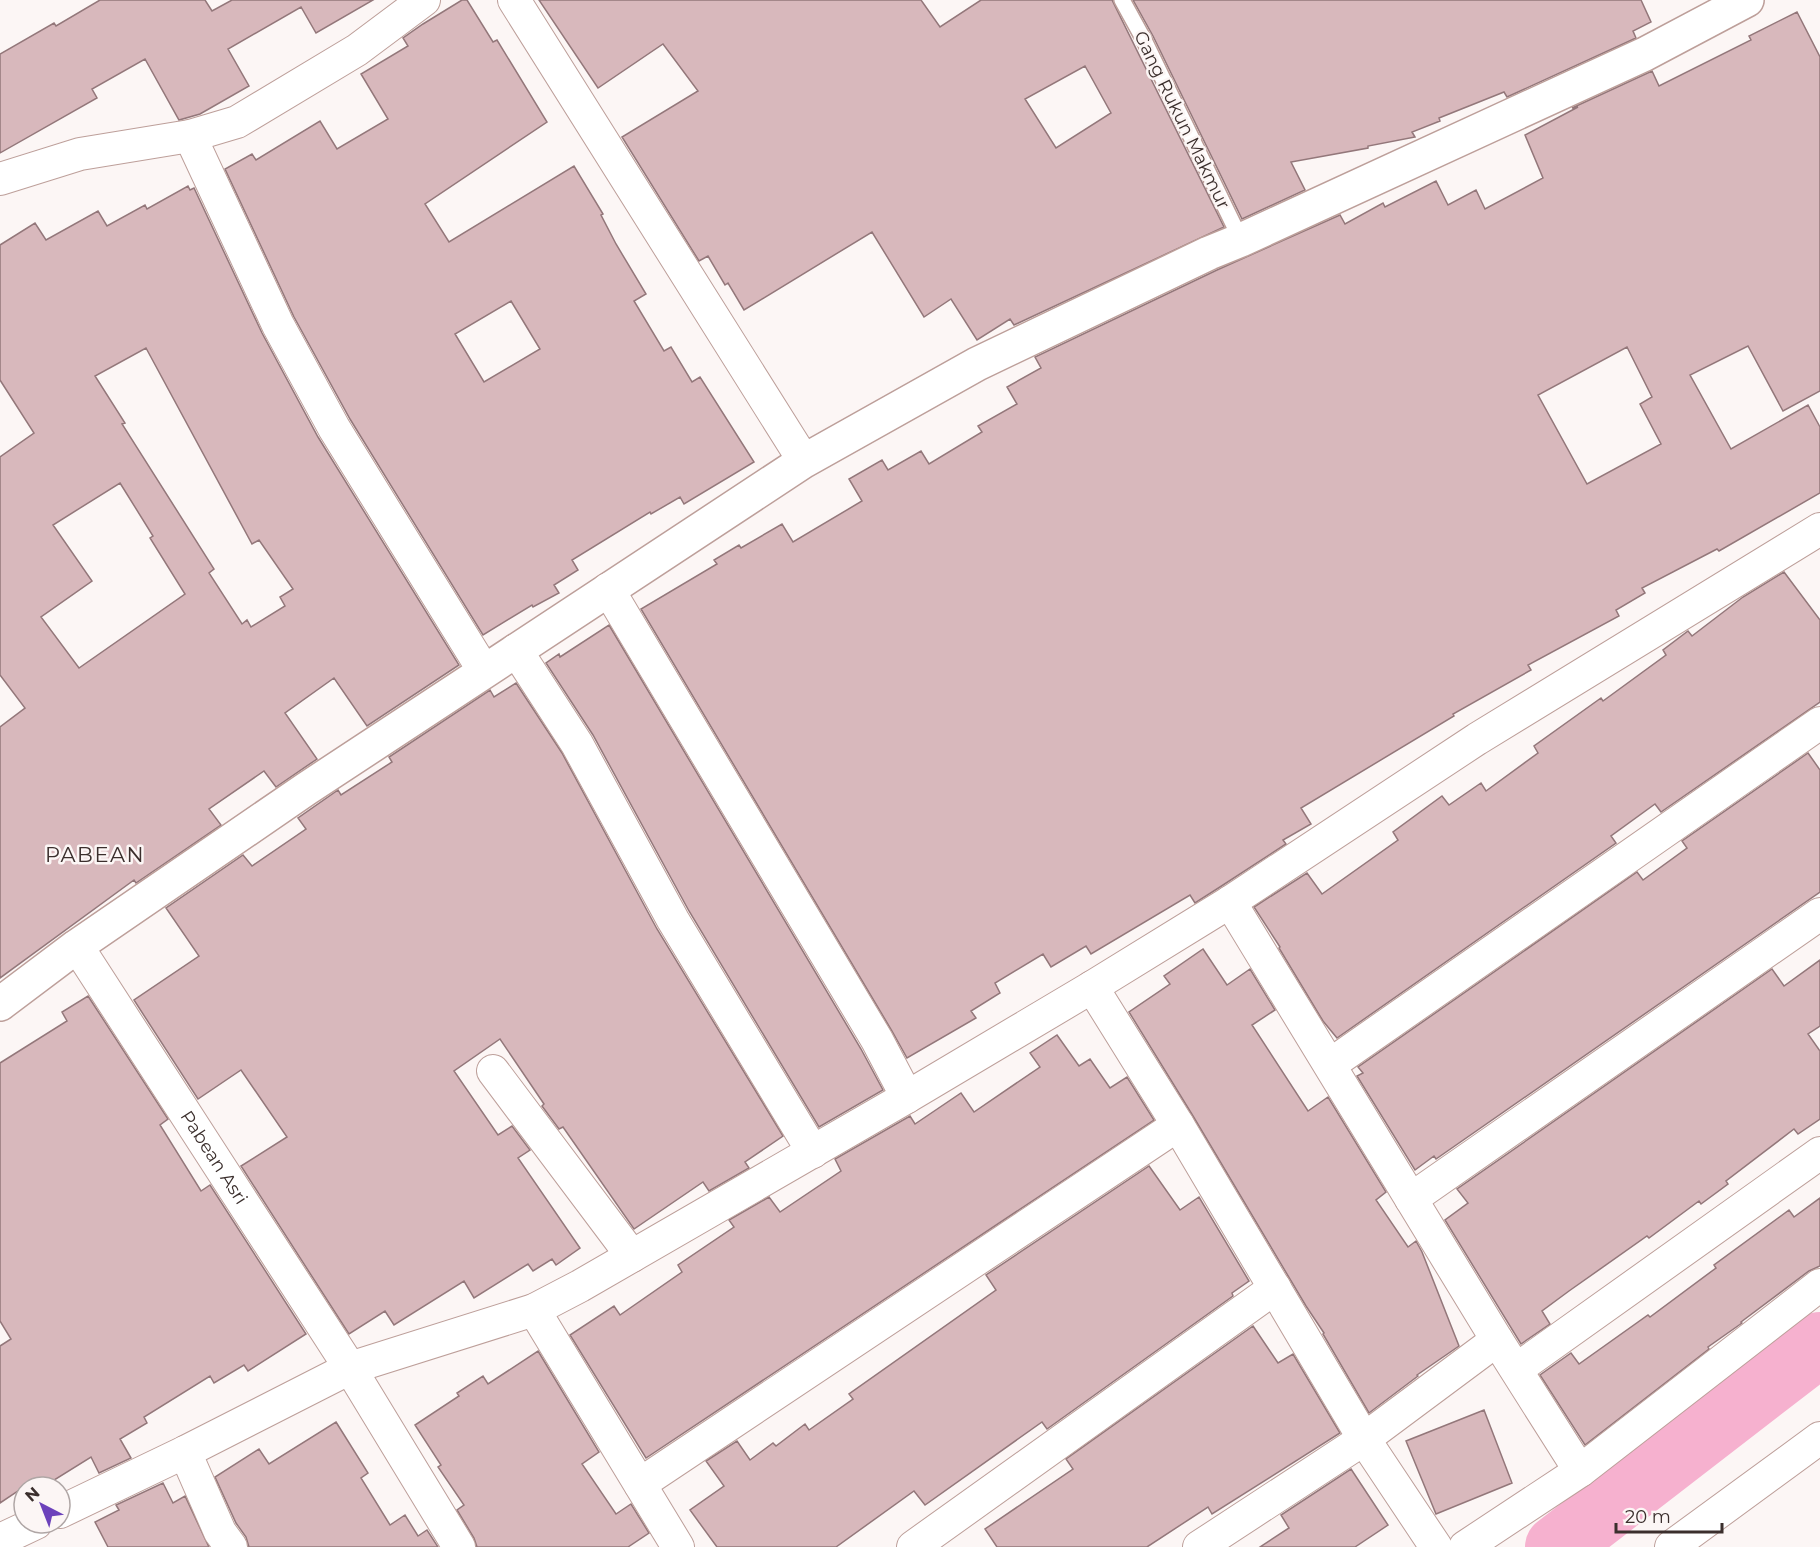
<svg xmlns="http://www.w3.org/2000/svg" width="1820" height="1547" font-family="Montserrat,sans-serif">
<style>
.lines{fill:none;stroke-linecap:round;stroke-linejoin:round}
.river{stroke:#f6b1cf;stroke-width:64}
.building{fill:#d8b8bc;stroke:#93777a;stroke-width:1.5;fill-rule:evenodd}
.service-casing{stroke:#bd9f9a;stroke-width:18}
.minor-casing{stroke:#bd9f9a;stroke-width:34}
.tertiary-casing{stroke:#bd9f9a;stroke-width:36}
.service{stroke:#fff;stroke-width:15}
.minor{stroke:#fff;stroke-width:32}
.tertiary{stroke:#fff;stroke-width:33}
.labels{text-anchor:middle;stroke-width:5;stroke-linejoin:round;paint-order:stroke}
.street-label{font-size:18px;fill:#3b2f2d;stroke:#fcf6f5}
.quarter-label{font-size:21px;letter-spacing:1.5px;fill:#3b2f2d;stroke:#fcf6f5}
</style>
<rect width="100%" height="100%" fill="#fcf6f5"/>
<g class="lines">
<!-- river -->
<path class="river" d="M1557,1547l263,-203"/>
</g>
<!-- building -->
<path class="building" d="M100,0h105l7,11 20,-11h141l-57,33 -15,-26 -73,42 21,37 -49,28 -21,6 -34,-61 -53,30 5,9 -97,55v-99l54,-31 2,3z
M462,0h5l26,42 4,-2 50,82 -122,82 24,38 125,-76 29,48 -2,1 15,29 30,50 -12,7 30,50 7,-4 21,35 8,-5 54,85 -70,42 -4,-7 -29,17 -1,-2 -78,48 6,10 -24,15 5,8 -26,14 -1,-2 -49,30 -133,-216 -56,-102 -69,-148 27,-15 4,6 64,-39 17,28 51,-30 -27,-45 47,-28 -5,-8 20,-14zM511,301l29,48 -56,33 -29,-48z
M539,0h382l19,27 41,-27h131l112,227 -210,98 -4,-6 -33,21 -26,-41 -27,18 -52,-85 -128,78 -16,-27 -3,2 -17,-29 -9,5 -77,-124 76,-46 -35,-47 -65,44zM1085,66l26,47 -55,35 -31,-49z
M1133,0h508l10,22 -18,9 3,7 -129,59 -3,-5 -65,26 1,3 -28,11 3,5 -47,9v2l-77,14 14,28 -63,29 -89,-183z
M1797,12l23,45v334l-37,20 -35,-65 -58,29 41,74 77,-44 12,22v66l-101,58 -2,-2 -75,39 3,5 -29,17 3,6 -91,49 3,5 -78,44 1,2 -153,92 10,16 -28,16 3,4 -66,43 -25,16 -5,-8 -99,59 -5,-8 -35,21 -8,-13 -48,29 5,10 -29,18 5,7 -69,40 -15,-27 -251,-422 76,-45 -3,-4 25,-15 2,3 41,-24 11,18 69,-41 -13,-22 33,-19 6,10 33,-19 8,13 53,-32 -4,-6 39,-22 -10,-17 34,-19 -6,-11 182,-87 123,-55 5,9 38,-21 2,4 51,-26 12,24 28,-15 9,19 58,-31 -18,-43 53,-28 -6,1 80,-37 7,15 92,-46 -2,-4zM1627,347l25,50 -12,7 21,40 -74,40 -49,-89z
M188,186l2,4 4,-2 68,145 56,104 141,228 -92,61 -33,-48 -49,35 32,46 -41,28 -12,-16 -55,38 12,16 -85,58 -2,-3 -134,98v-251l25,-19 -25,-33v-218l34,-24 -34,-53v-135l35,-22 11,17 52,-29 9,15 38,-21 2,4zM146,348l106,196 7,-4 34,49 -13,8 5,9 -34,21 -4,-7 -5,4 -33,-51 5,-4 -92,-145 3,-1 -30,-47zM120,483l33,53 -3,2 35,56 -106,74 -38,-51 51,-36 -39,-56z
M1784,572l36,48v82l-159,110 -6,-8 -44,32 5,7 -279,195 -14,-17 -44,-73 1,-1 -26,-40 53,-34 15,21 76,-54 -5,-8 49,-36 7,9 32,-22 5,8 52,-38 -4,-7 67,-48 2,3 63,-46 -3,-5 25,-19 4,5 51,-39z
M609,625l252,424 22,41 -64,37 -130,-216 -96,-176 -47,-72 13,-9 1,3z
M516,683l46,70 95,176 126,207 -38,26 4,6 -40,23 -6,-9 -69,47 -71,-102 -4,2 -17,-23 2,-2 -44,-65 -46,32 44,64 14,-9 18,24 -12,8 62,90 -24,17 -4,-6 -19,12 -5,-7 -54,34 -10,-17 -70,44 -9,-14 -36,23 -108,-168 46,-29 -46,-67 -43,29 -64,-99 65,-44 -33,-48 77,-53 9,11 54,-37 -8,-11 40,-28 3,5 51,-33 -3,-5 101,-67 4,7z
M1808,753l12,17v122l-384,267 -2,-3 -19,14 -58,-94 6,-3 -5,-6 279,-195 6,8 44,-32 -5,-7z
M1203,949l24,36 23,-16 25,41 -23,15 56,86 20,-14 58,95 -10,8 32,47 8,-6 6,11 37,94 -42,29 1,1 -49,37 -46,-79 1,-1 -18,-27 -113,-190 -64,-104 41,-28 -6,-8z
M1820,960v66l-12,8 12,17v68l-22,15 -4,-5 -68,52 2,3 -27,20 -2,-3 -50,37 -2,-2 -78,55 -27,20 8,13 -29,20 -76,-124 23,-17 -11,-14 315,-220 12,17z
M88,996l80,123 -8,6 41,66 9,-6 96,149 -58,37 -4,-6 -30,18 -4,-7 -66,41 3,6 -27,16 11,19 -32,15 -8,-16 -48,30h-19l-24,16v-157l11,-7 -11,-18v-258l67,-42 -5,-9z
M1057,1035l22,31 11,-7 20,29 17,-11 27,43 -508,338 -76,-123 44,-29 6,9 62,-43 -4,-7 56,-38 -5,-7 40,-23 11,15 61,-41 -6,-12 75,-43 5,8 46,-31 13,19 66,-45 -10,-14z
M1149,1166l31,44 19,-13 50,84 -17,12 1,3 -186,133 -5,-7 -117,83 -11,-14 -78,56h-119l-27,-37 34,-24 -18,-25 31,-20 13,19 23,-17 3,3 29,-22 4,6 44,-31 -4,-5 147,-104 -10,-15z
M1820,1198v68l-11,5 -68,51 1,1 -34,24 1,2 -124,96 -45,-70 31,-22 8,11 69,-49 2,2 66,-49 -2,-3 75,-55 5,7z
M1253,1326l25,37 15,-9 47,79 -128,81 -4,-7 -61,40h-150l-12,-18 88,-60 -7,-10z
M538,1351l61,101 -17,12 34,50 15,-10 18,29 -21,14h-151l-3,-9 -17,-28 7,-5 -26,-38 3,-2 -26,-40 44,-29 -2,-3 26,-17 5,8z
M1484,1410l28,73 -76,31 -30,-73z
M336,1422l32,51 -7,5 29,47 15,-10 13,21 9,-6 11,17h-189l-3,-10 -10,-14 -21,-46 44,-28 10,15z
M1351,1469l37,56 -33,22h-95l29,-19 -8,-13z
M163,1483l10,20 12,-7 24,51h-101l-13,-25 24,-12 -3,-5z"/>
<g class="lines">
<!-- service casing -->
<g class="service-casing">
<path id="service" d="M1122,0l22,40 97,200"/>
</g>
<!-- minor casing -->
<g class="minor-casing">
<g id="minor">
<path d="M514,0l290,461"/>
<path d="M190,136l88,189 56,103 150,243"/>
<path d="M0,179l80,-25 110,-18 47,-14 120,-72 67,-50"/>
<path d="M608,589l269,451 30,57"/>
<path d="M516,650l61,94 96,176 140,232"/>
<path d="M1230,902l267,438 83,131"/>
<path id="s1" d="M77,946l273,422 109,179"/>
<path d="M1092,987l86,138 186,314 72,108"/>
<path d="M1331,1064l489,-341"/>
<path d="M493,1071l139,185"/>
<path d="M1411,1199l409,-285"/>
<path d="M534,1310l144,237"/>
<path d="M1517,1369l303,-216"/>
<path d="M185,1452l35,80 11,15"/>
<path d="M640,1484l538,-359"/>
<path d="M60,1512l125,-60 165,-84 184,-58 46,-24 327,-189 185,-110 138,-85 247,-163 343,-210"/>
<path d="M0,1540l36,-17"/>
<path d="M913,1547l362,-259"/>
<path d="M1199,1547l165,-108 133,-99"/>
<path d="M1465,1547l115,-76 240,-186"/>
<path d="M1671,1547l149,-109"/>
</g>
</g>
<!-- tertiary casing -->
<g class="tertiary-casing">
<path id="tertiary" d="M0,1004l77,-58 229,-157 498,-328 173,-97 232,-111 32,-13 404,-186 102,-54"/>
</g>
<!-- service -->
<use href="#service" class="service"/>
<!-- minor -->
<use href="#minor" class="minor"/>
<!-- tertiary -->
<use href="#tertiary" class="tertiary"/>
</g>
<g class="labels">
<!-- street labels -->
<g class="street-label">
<text transform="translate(1182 120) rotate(64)" y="6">Gang Rukun Makmur</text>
<text dy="6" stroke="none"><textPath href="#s1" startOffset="252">Pabean Asri</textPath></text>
</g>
<!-- quarter labels -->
<g class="quarter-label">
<text x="95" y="862">PABEAN</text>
</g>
</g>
<!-- north arrow -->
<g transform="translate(42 1505) rotate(318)"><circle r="28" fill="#fcf6f5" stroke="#afa6a5" stroke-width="1.5"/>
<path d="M0-4.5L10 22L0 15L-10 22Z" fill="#6c42bb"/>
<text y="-9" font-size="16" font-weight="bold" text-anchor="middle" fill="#3b2f2d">N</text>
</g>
<!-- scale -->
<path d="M1616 1523v9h106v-9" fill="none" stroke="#3b2f2d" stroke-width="3"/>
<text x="1625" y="1523" font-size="18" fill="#3b2f2d" stroke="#fcf6f5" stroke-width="4.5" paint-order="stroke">20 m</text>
</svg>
